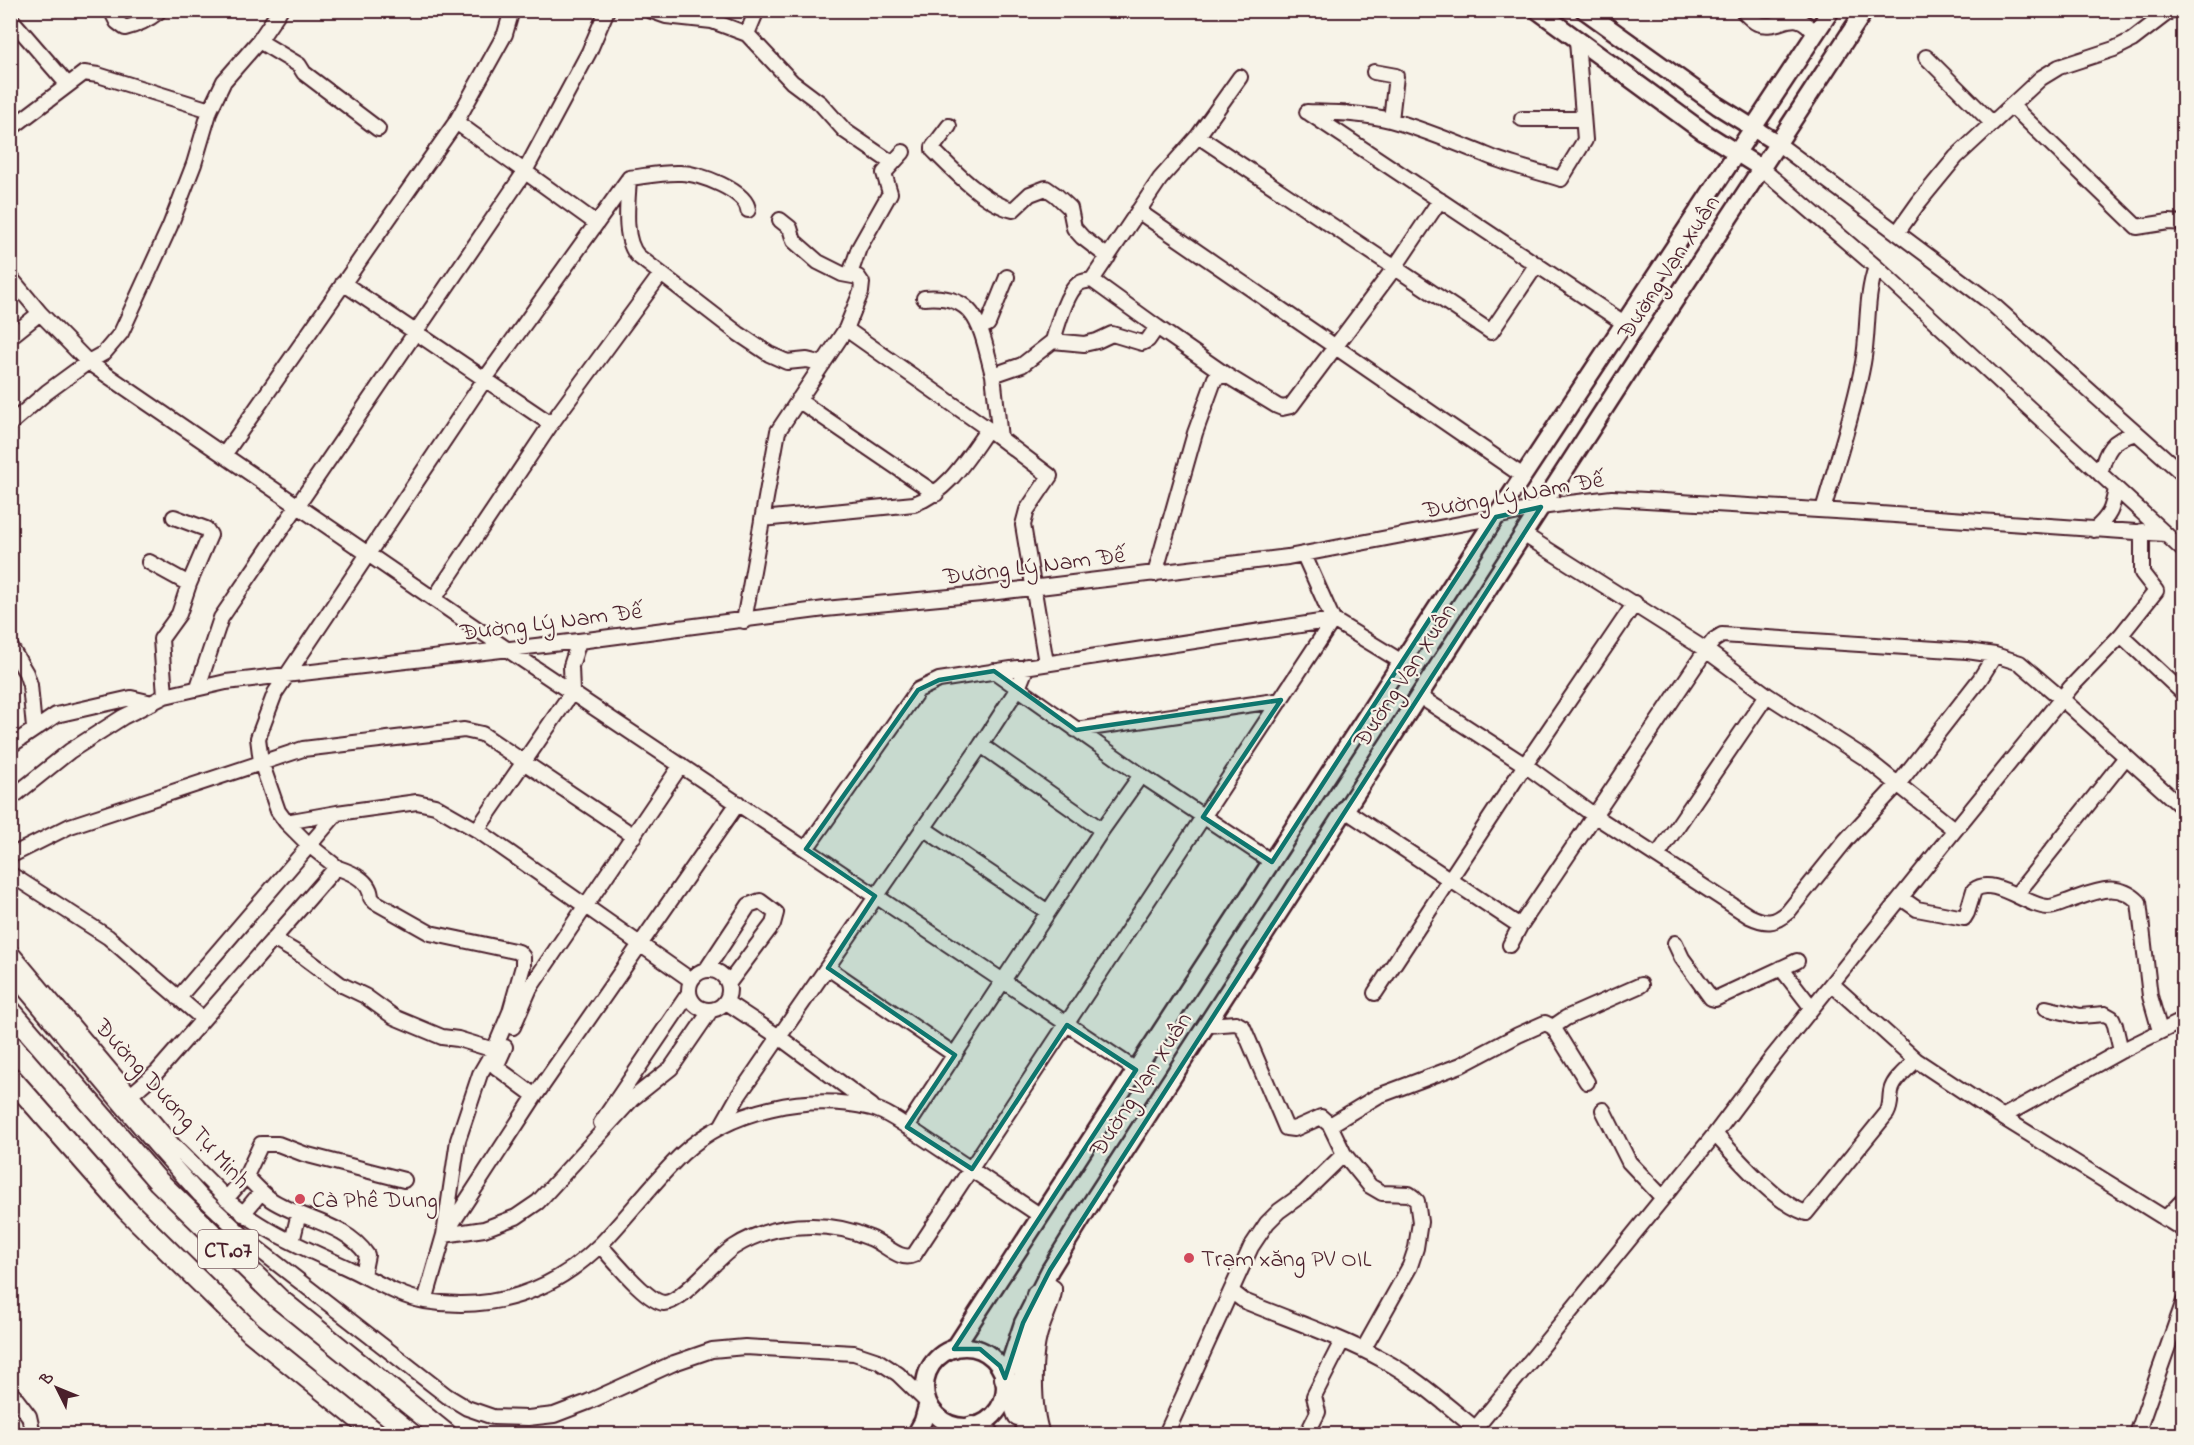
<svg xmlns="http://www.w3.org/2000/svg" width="2194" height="1445" font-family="'Indie Flower',sans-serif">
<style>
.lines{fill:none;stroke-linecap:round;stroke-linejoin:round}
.minor-casing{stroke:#4a1f2b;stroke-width:18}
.major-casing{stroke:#4a1f2b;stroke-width:21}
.highway-casing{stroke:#4a1f2b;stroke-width:24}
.minor{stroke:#f7f3e8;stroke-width:14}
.major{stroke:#f7f3e8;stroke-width:16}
.highway{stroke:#f7f3e8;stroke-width:20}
.marked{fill:#0f766e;fill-opacity:0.2;stroke:#0f766e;stroke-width:4.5;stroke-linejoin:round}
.poi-dot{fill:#d1495b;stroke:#f7f3e8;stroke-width:2}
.labels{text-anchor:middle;stroke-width:4.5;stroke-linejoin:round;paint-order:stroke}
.shield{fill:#f7f3e8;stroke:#7e5f64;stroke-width:1.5}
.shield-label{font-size:22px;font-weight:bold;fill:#4a1f2b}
.street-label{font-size:24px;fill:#4a1f2b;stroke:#f7f3e8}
.poi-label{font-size:24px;fill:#4a1f2b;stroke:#f7f3e8;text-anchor:start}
</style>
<rect width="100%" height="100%" fill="#f7f3e8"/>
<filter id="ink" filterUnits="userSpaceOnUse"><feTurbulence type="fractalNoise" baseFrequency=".0167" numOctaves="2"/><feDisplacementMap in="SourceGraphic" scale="12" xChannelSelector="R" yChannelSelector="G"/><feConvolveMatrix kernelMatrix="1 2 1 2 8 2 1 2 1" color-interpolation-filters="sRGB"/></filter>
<g filter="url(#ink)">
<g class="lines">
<!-- minor casing -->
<g class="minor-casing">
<path id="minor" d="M111,10l6,12 8,6c12,-3 23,-8 33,-16l-1,-2
M649,10l17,6 46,5 35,13 45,48 28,21 25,28 47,32
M1742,10c5,5 9,10 15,13 24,9 37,-20 58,11
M10,18l58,67
M747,34l10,-24
M259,41l40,24 5,8 74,56
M1926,57l66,66
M1374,72l22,4 -5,44
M2012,106l125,121 32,-5 15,1
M1307,112c28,1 56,1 83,8 33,9 64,22 96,35 23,10 50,16 75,24l24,-39 -8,-99
M1309,113l315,210
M1522,119h61
M456,122l140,101
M949,126l-16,21v3c21,21 51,53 80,60l17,-16 16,-6 10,7 14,13 4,20 8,9 26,20
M10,129l74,-56 14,2 112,35
M1198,136l293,196 46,-68
M1777,143l214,160 193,172
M1761,168l115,99 308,284
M629,178c-1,22 -7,61 9,78l101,78 30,20 18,8 20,-2 16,4
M1138,211l385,265
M1897,233l22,-31 37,-45 85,-79 18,-11 55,-18 18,-9 39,-30
M850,274l9,-26 31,-55 -6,-20 19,-21
M10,277l30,36 48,49 420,288 628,420
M343,283l208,141
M924,298c56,-5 57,34 69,77
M988,324l19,-47
M1157,327l69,48
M846,329l142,100
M10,337l30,-24
M1053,341c4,-14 13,-48 25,-57 4,-3 9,-3 14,-4
M798,400l138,94
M10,424l37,-32 41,-30 16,-9 17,-20 49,-107 24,-62 16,-54 14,-29 35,-40 21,-31
M1000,438l-7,-63 29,-10 31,-24 31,3 13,-3 15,-7 30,9 6,-3 9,-13 -65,-47 68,-101 38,-43 42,-59
M224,455l232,-333 49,-88 7,-24
M2100,474c6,-24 11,-34 36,-41
M1823,510c14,-49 31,-98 40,-147 6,-32 2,-65 13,-96
M174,517l32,12 4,6 -21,49
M762,519l152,-15c35,-13 53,-46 74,-75l62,47 -23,34 -4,15 23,138
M2094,530c16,-14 18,-20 22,-41
M1523,534l183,116 61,45 98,63 90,72
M149,562l40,22 -10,30 -18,25 4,57
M1155,574l40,-141 20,-55 11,-3 51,31 5,2 9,-2 104,-139 45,-67
M434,599l117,-175 110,-150
M744,621l34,-190 68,-102 15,-37 1,-9 -4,-6 -16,-3 -24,-12 -24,-21 -4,-13 -10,-8
M2121,635l63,59
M10,646l16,27 4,12 4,43
M994,671l147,104 131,87
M198,687l23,-69 303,-445 65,-121 18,-42
M1419,696l106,69 70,51 154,100c17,8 25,8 39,-4l58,-72 53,-57 81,-104 15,-24
M1076,730l205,-30
M981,745l121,85
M10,746l46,-31 75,-17 21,5
M10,799l60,-48 53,-34 42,-21 61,-14 361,-42 238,-31 156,-15 307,-37 208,-40 45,-10 29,-4 42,-5 240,14 313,22
M1345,810l175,116
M286,822l51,-9 80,-11 18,4 42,24 214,150
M923,828l125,84
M477,830l95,-138 -1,-26 8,-25
M806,849l112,-159 21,-10 394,-60 69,42
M10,856l60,-30 233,-77 161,-19 18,4 152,102
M1657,856l110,-161
M338,868l-29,-23 -23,-23 -8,-11 -17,-49 -3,-24 17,-45 210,-314 144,-201c17,-2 35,-6 52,-5 18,0 66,18 67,37
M10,874l98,63 95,82
M2016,895l110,-138
M1901,898l16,11 47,9 3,-5 7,-23c19,-15 52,16 74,17 6,0 12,-3 18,-5 27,-9 50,-23 73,0l11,94 10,35
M273,939l31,18 36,27 25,12 29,21 48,20 16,2 36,11
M1675,943l7,15 29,40 4,1 82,-38
M1510,945l10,-19 186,-276 8,-10 8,-5 245,16 28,4 25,8 42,36 122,110
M10,951l163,194 60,60c34,29 79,46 119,65 23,11 48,27 73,31 67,11 128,-9 176,-57 28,-29 52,-62 81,-90 48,-45 126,-61 189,-46 16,3 39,21 53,30 39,26 78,52 117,78
M828,968l127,87
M1781,968l31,40
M689 990a20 20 0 1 1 40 0a20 20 0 1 1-40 0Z
M706,970l43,-65 11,-4 16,12 -3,11 -45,60
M10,972l145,173 45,50 53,50 194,151 20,12 26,9 35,1 26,-3 34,-13 86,-39 38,-13 33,-3 109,6 24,8 20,13 30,29
M1832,984l84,76 86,57 182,113
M1375,993l150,-228 110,-162
M178,998l159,-185
M726,1002l53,35 93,69
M2046,1008l34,8 25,-2 7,4 3,7 6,26
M1207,1025l29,-2 7,4 43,101 8,1 27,-12 9,8
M513,1027l17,-39 151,-223
M1553,1027l13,-9 75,-33
M505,1047l-9,20 39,29
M126,1099l31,-27 176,-201 5,-3c15,5 33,13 33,30l4,4 55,31 89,19 4,5v9l-13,46 -16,38 -14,24 -22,66 -14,95 -19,66
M1603,1110l26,52 34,36
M2002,1117l119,-66 63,-31
M601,1123l88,-130
M722,1125l17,-30 40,-58 202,-292 37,-57 9,-22
M907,1127l195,-297 39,-55
M1715,1134c23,25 59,68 91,79l81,-100c5,-9 2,-17 5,-25 4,-11 17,-20 24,-28
M1344,1154l26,32 12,7 27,1 4,3 4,4 3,21 -4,26 -6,18 -47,84
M246,1176c8,8 15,16 24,23 31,21 76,24 97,56l-4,20
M226,1199l20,-23 15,-32h17l26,10 100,26
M243,1214l18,-22
M2165,1219l19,-20
M447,1231l88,-135 203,-293
M444,1235l40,-6 32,-12 22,-15 94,-103 39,-31 40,-58
M292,1242l7,-29
M600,1245c12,13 47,57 64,58 18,0 51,-44 70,-56 23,-15 52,-21 78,-21 20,0 40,4 58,12 14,5 30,24 44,17l419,-635 -29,-65
M10,1391l19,25 4,18
M1476,1429c-30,-24 -59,-51 -93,-69 -44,-24 -93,-40 -139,-59l-13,-10 20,-44 16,-24 12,-12 25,-18 40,-39 -14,-29 48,-29 83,-31 57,-30 27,-12 8,4 34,55
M1042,1434c-9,-26 -10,-81 0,-107 4,-12 10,-23 12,-35v-4l-10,-7
M1166,1434l65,-143
M1307,1434l11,-22 -4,-16 28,-55
M1471,1434l244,-300 57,-76 178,-222 121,-149 50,-52 35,-44 -14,-18v-42
M2137,1434l47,-133"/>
</g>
<!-- major casing -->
<g class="major-casing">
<path id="major" d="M1537,10l165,121 59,37
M1584,10l134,96 59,37
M925 1387a40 40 0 1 1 80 0a40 40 0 1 1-80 0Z
M954,1349l542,-832 335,-507
M1005,1378l18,-55 27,-53 42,-68 551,-853 222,-339
M916,1434l7,-13 5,-18"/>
</g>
<!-- highway casing -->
<g class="highway-casing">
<path id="highway" d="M10,1010l148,171 121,118 167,135
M10,1077l117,133 124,122 126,102
M1005,1378l13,37
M972,1427l17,7
M1027,1434c-7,-50 -1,-90 10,-139"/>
</g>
<!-- minor -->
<use href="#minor" class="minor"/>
<!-- major -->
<use href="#major" class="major"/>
<!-- highway -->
<use href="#highway" class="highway"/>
</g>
</g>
<!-- marked area -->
<path class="marked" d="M1541,507l-491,763 -27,53 -18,55 -5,-12 -20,-17h-26l182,-279 -69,-45 -95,144 -65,-42 48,-72 -127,-87 47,-72 -69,-47 112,-159 21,-10 55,-9 82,59 205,-30 -78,117 69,45 224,-345z"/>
<!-- markers -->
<g class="poi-dot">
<circle cx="300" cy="1199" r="6"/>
<circle cx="1189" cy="1258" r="6"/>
</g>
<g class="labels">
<!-- shield labels -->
<rect class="shield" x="198" y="1230" width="60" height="38" rx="4.5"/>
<g class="shield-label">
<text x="228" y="1257">CT.07</text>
</g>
<!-- street labels -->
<g class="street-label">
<text transform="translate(1668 267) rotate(-57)" y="8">Đường Vạn Xuân</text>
<text transform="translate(1513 494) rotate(-10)" y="8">Đường Lý Nam Đế</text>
<text transform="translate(1034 565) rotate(-7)" y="8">Đường Lý Nam Đế</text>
<text transform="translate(551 621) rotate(-7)" y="8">Đường Lý Nam Đế</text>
<text transform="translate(1404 675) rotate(-57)" y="8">Đường Vạn Xuân</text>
<text transform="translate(1140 1084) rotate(-57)" y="8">Đường Vạn Xuân</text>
<text transform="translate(173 1103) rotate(48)" y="8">Đường Dương Tự Minh</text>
</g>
<!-- poi labels -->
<g class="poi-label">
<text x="312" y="1207">Cà Phê Dung</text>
<text x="1201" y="1266">Trạm xăng PV OIL</text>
</g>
</g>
<!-- margin -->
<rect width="2194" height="1445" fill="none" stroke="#f7f3e8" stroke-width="36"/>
<rect x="18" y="18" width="2158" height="1409" fill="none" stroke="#4a1f2b" stroke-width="2" filter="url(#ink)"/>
<!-- north arrow -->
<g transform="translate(57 1388) rotate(313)" stroke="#f7f3e8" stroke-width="4.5" paint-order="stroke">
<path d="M0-4.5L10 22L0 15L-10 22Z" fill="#4a1f2b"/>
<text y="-9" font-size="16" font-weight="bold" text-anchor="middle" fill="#4a1f2b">B</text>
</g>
</svg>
